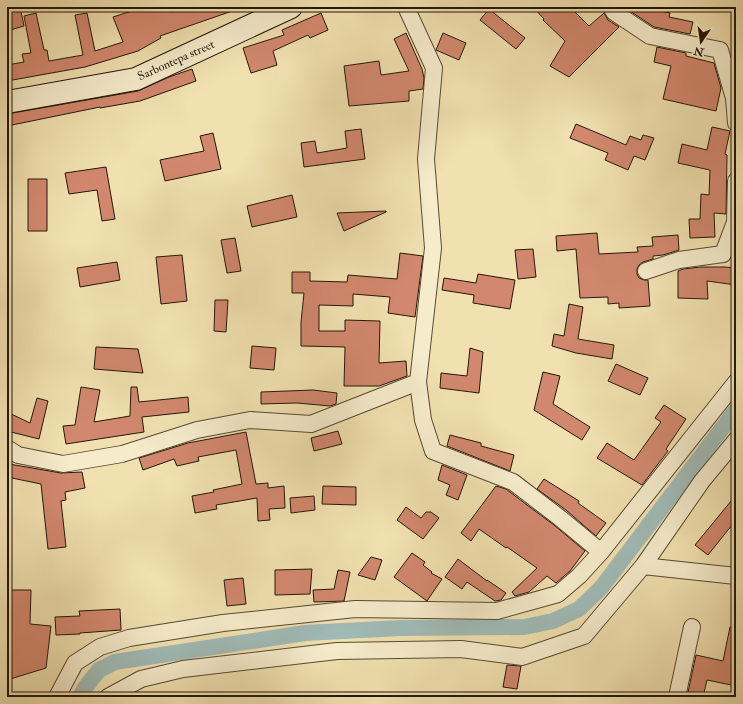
<svg xmlns="http://www.w3.org/2000/svg" width="743" height="704" font-family="'IM FELL Double Pica',serif">
<style>
.lines{fill:none;stroke-linecap:round;stroke-linejoin:round}
.canal{stroke:#a0bbb7;stroke-width:16}
.building{fill:#d2886e;stroke:#231708}
.street-casing{stroke:#564a32;stroke-width:18}
.secondary-casing{stroke:#231708;stroke-width:24}
.street{stroke:#f6eccc;stroke-width:16}
.secondary{stroke:#f6eccc;stroke-width:22}
.labels{text-anchor:middle;stroke-width:3.5;stroke-linejoin:round;paint-order:stroke}
.street-label{font-size:12px;fill:#231708;stroke:#f6eccc}
</style>
<rect width="100%" height="100%" fill="#f1e1b0"/>
<filter id="stains"><feTurbulence type="fractalNoise" baseFrequency=".005" numOctaves="4"/><feColorMatrix values="0 0 0 0 .2 0 0 0 0 .09 0 0 0 0 .02 0 0 0 .5 -.17"/></filter>
<radialGradient id="worn" r=".72"><stop offset=".6" stop-color="#630" stop-opacity="0"/><stop offset="1" stop-color="#630" stop-opacity=".3"/></radialGradient>
<g class="lines">
<!-- canal -->
<path class="canal" d="M80,697l4,-8 15,-19 16,-8 190,-29 96,-5 123,-1 29,-6 26,-12 22,-21 135,-178"/>
</g>
<!-- building -->
<path class="building" d="M7,7h13l4,19 -17,5z
M134,7h35l2,5 12,-5h54l1,2 -78,27 1,2 -23,13 -53,16 -78,14v-16l17,-3 -2,-8 9,-1 -7,-37 12,-3 8,37h3l2,11 34,-6 -8,-40 12,-2 8,38 28,-9 -10,-25 22,-7z
M533,7h37l19,19 15,-13 4,7 11,7 -50,50 -19,-11 15,-25 -22,-21 1,-1z
M624,7h18l28,6 -1,4 24,5 -3,12 -36,-7z
M489,9l36,29 -9,11 -36,-29z
M321,13l7,17 -18,8 -2,-3 -35,16 4,14 -26,8 -8,-25 41,-13 -2,-5z
M406,33l16,36 2,9 -1,11 -14,2v10l-60,5 -5,-40 35,-5 2,14 28,-4 -15,-32z
M443,33l23,10 -7,17 -23,-10z
M657,47l29,6v3l28,7 7,25 -5,23 -53,-12 8,-33 -17,-4z
M192,69l4,12 -56,20 -40,7v-1l-93,19v-12l131,-23 31,-14z
M576,124l50,21 4,-9 11,4 2,-5 11,3 -9,22 -11,-4 -6,14 -23,-10 3,-7 -38,-15z
M712,127l18,4 -5,23 2,1 -1,59 -12,-1 1,24 -25,1 -1,-19h11l1,-25 8,1 1,-25 -32,-7 4,-19 25,6z
M361,129l4,30 -61,8 -3,-24 14,-2 2,12 30,-5 -2,-17z
M213,133l8,36 -56,12 -5,-21 44,-9 -4,-15z
M106,167l9,52 -13,2 -5,-31 -28,4 -4,-21z
M28,179h19v52h-19z
M292,195l5,22 -45,10 -5,-21z
M386,211v1l-42,19 -7,-18z
M597,233l2,21 39,-2 -1,-5 16,-1 -1,-9 26,-2 1,15 -16,5 -10,1v3l-10,3 -4,3 -2,4v5l2,4 5,2h4l2,26 -31,2v-5l-11,1v-7l-28,1 -4,-49 -19,2 -1,-15z
M235,238l6,33 -14,2 -6,-33z
M533,249l3,28 -18,2 -3,-29z
M400,253l23,3 -8,61 -27,-4 2,-16 -37,-3v12l-34,-1v26h26v-11l35,1 -1,42 27,-2 1,15 -28,10h-35l1,-39 -44,-1v-24l3,-29h-12v-21h18v9l37,1 1,-7 49,4z
M182,255l5,46 -26,3 -5,-47z
M117,262l3,18 -40,7 -3,-19z
M701,267h24l11,1v17l-29,-4 1,18 -30,-1v-27l5,-2z
M478,274l37,6 -5,29 -37,-6 1,-8 -32,-5 2,-12 32,5z
M215,300h13l-2,32 -12,-1z
M569,304l14,3 -5,32 36,6 -2,14 -36,-6 -24,-7 2,-12 10,2z
M252,346l24,2 -2,22 -24,-2z
M96,347l42,2 5,24 -49,-4z
M470,348l13,4 -4,41 -39,-5 1,-15 26,3z
M616,364l32,14 -8,17 -32,-14z
M543,372l17,4 -7,28 37,23 -8,13 -48,-30z
M81,387l19,3 -6,32 36,-6 1,-29h6l2,15 49,-5 1,15 -47,5 2,15 -78,12 -3,-18 12,-1z
M313,390l24,3 -1,11 -6,2 -33,-3 -36,1v-12z
M37,398l11,3 -9,38 -32,-8v-19l23,11z
M664,405l22,14 -20,30 2,2 -26,34 -45,-27 10,-15 27,17 27,-38 -6,-4z
M338,431l4,13 -28,7 -3,-13z
M246,432l10,52 12,-1v5l16,-2 1,22 -16,1 1,11 -12,1 -1,-23 -41,7 1,4 -22,4 -3,-17 22,-4 -1,-2 29,-6 -6,-34 -38,7 1,4 -22,5 -3,-7 -31,11 -4,-12 49,-15z
M450,435l31,8v3l33,9 -4,16 -63,-25z
M9,464l52,9 21,-1 3,16 -20,4 1,8 -5,1 5,46 -18,2 -7,-65 -34,-7z
M442,465l25,10 -9,25 -12,-5 4,-10 -12,-5z
M544,479l35,22 -1,2 28,20 -10,13 -30,-26 -29,-21z
M323,486l33,1v18l-34,-1z
M496,486l10,3 21,16 27,20 31,26 -15,20 -14,12 -9,-7 -18,16 -14,4 -3,-4 25,-24 -30,-21 -1,1 -27,-19 -8,12 -10,-8z
M736,495v25l-28,35 -13,-10z
M314,496l1,14 -24,3 -1,-15z
M406,507l15,11 5,-6h5l8,6 -16,21 -26,-19z
M412,553l13,9 -2,3 9,7 -1,1 11,6 -15,22 -33,-24z
M371,557l11,3 -7,20 -17,-5z
M458,559l29,22v-1l19,13 -5,7 -6,1 -28,-19 -5,7 -17,-12z
M312,569l-2,25 -35,1v-25z
M338,570l12,2 -6,29 -30,1 -1,-12 21,-1z
M243,578l3,26 -19,2 -3,-26z
M7,590h24l-1,34 21,2 -5,42 -39,12z
M120,609l1,21 -41,3v1l-24,1 -1,-18 25,-1 -1,-5z
M730,627h6v59l-29,-6 -4,17h-16l9,-42 27,6z
M507,665l14,1 -4,23 -14,-2z"/>
<g class="lines">
<!-- street casing -->
<g class="street-casing">
<path id="street" d="M611,7l3,5 36,24 70,14 14,48 2,25
M646,271l33,-11 44,-6 12,-32 1,-41
M7,448l11,7 45,9 59,-10 75,-24 53,-10 61,4 107,-42
M601,552l135,-170
M643,566l93,10
M57,697l18,-34 25,-16 29,-9 94,-15 132,-14 142,2 61,-17 21,-18 22,-24 -41,-34 -47,-36 -80,-31 -10,-31 -5,-38 15,-134 -7,-89 8,-91 -28,-61
M108,697l33,-18 42,-10 154,-18 124,-2 61,8 62,-21 59,-70 59,-85 34,-41
M677,697l15,-70"/>
</g>
<!-- secondary casing -->
<g class="secondary-casing">
<path id="secondary" d="M7,102l129,-23 155,-72"/>
</g>
<!-- street -->
<use href="#street" class="street"/>
<!-- secondary -->
<use href="#secondary" class="secondary"/>
</g>
<g class="labels">
<!-- street labels -->
<g class="street-label">
<text transform="translate(176 60) rotate(-24)" y="4">Sarbontepa street</text>
</g>
</g>
<!-- margin -->
<rect width="743" height="704" fill="none" stroke="#f1e1b0" stroke-width="24"/>
<rect x="8" y="8" width="727" height="688" fill="none" stroke="#231708" stroke-width="2"/>
<rect x="12" y="12" width="719" height="680" fill="none" stroke="#231708"/>
<!-- north arrow -->
<g transform="translate(701 42) rotate(193)" stroke="#f6eccc" stroke-width="3" paint-order="stroke">
<path d="M0-3L7 15L0 10L-7 15Z" fill="#231708"/>
<text y="-6" font-size="11" font-weight="bold" text-anchor="middle" fill="#231708">N</text>
</g>
<rect width="100%" height="100%" filter="url(#stains)"/>
<rect width="100%" height="100%" fill="url(#worn)"/>
</svg>
